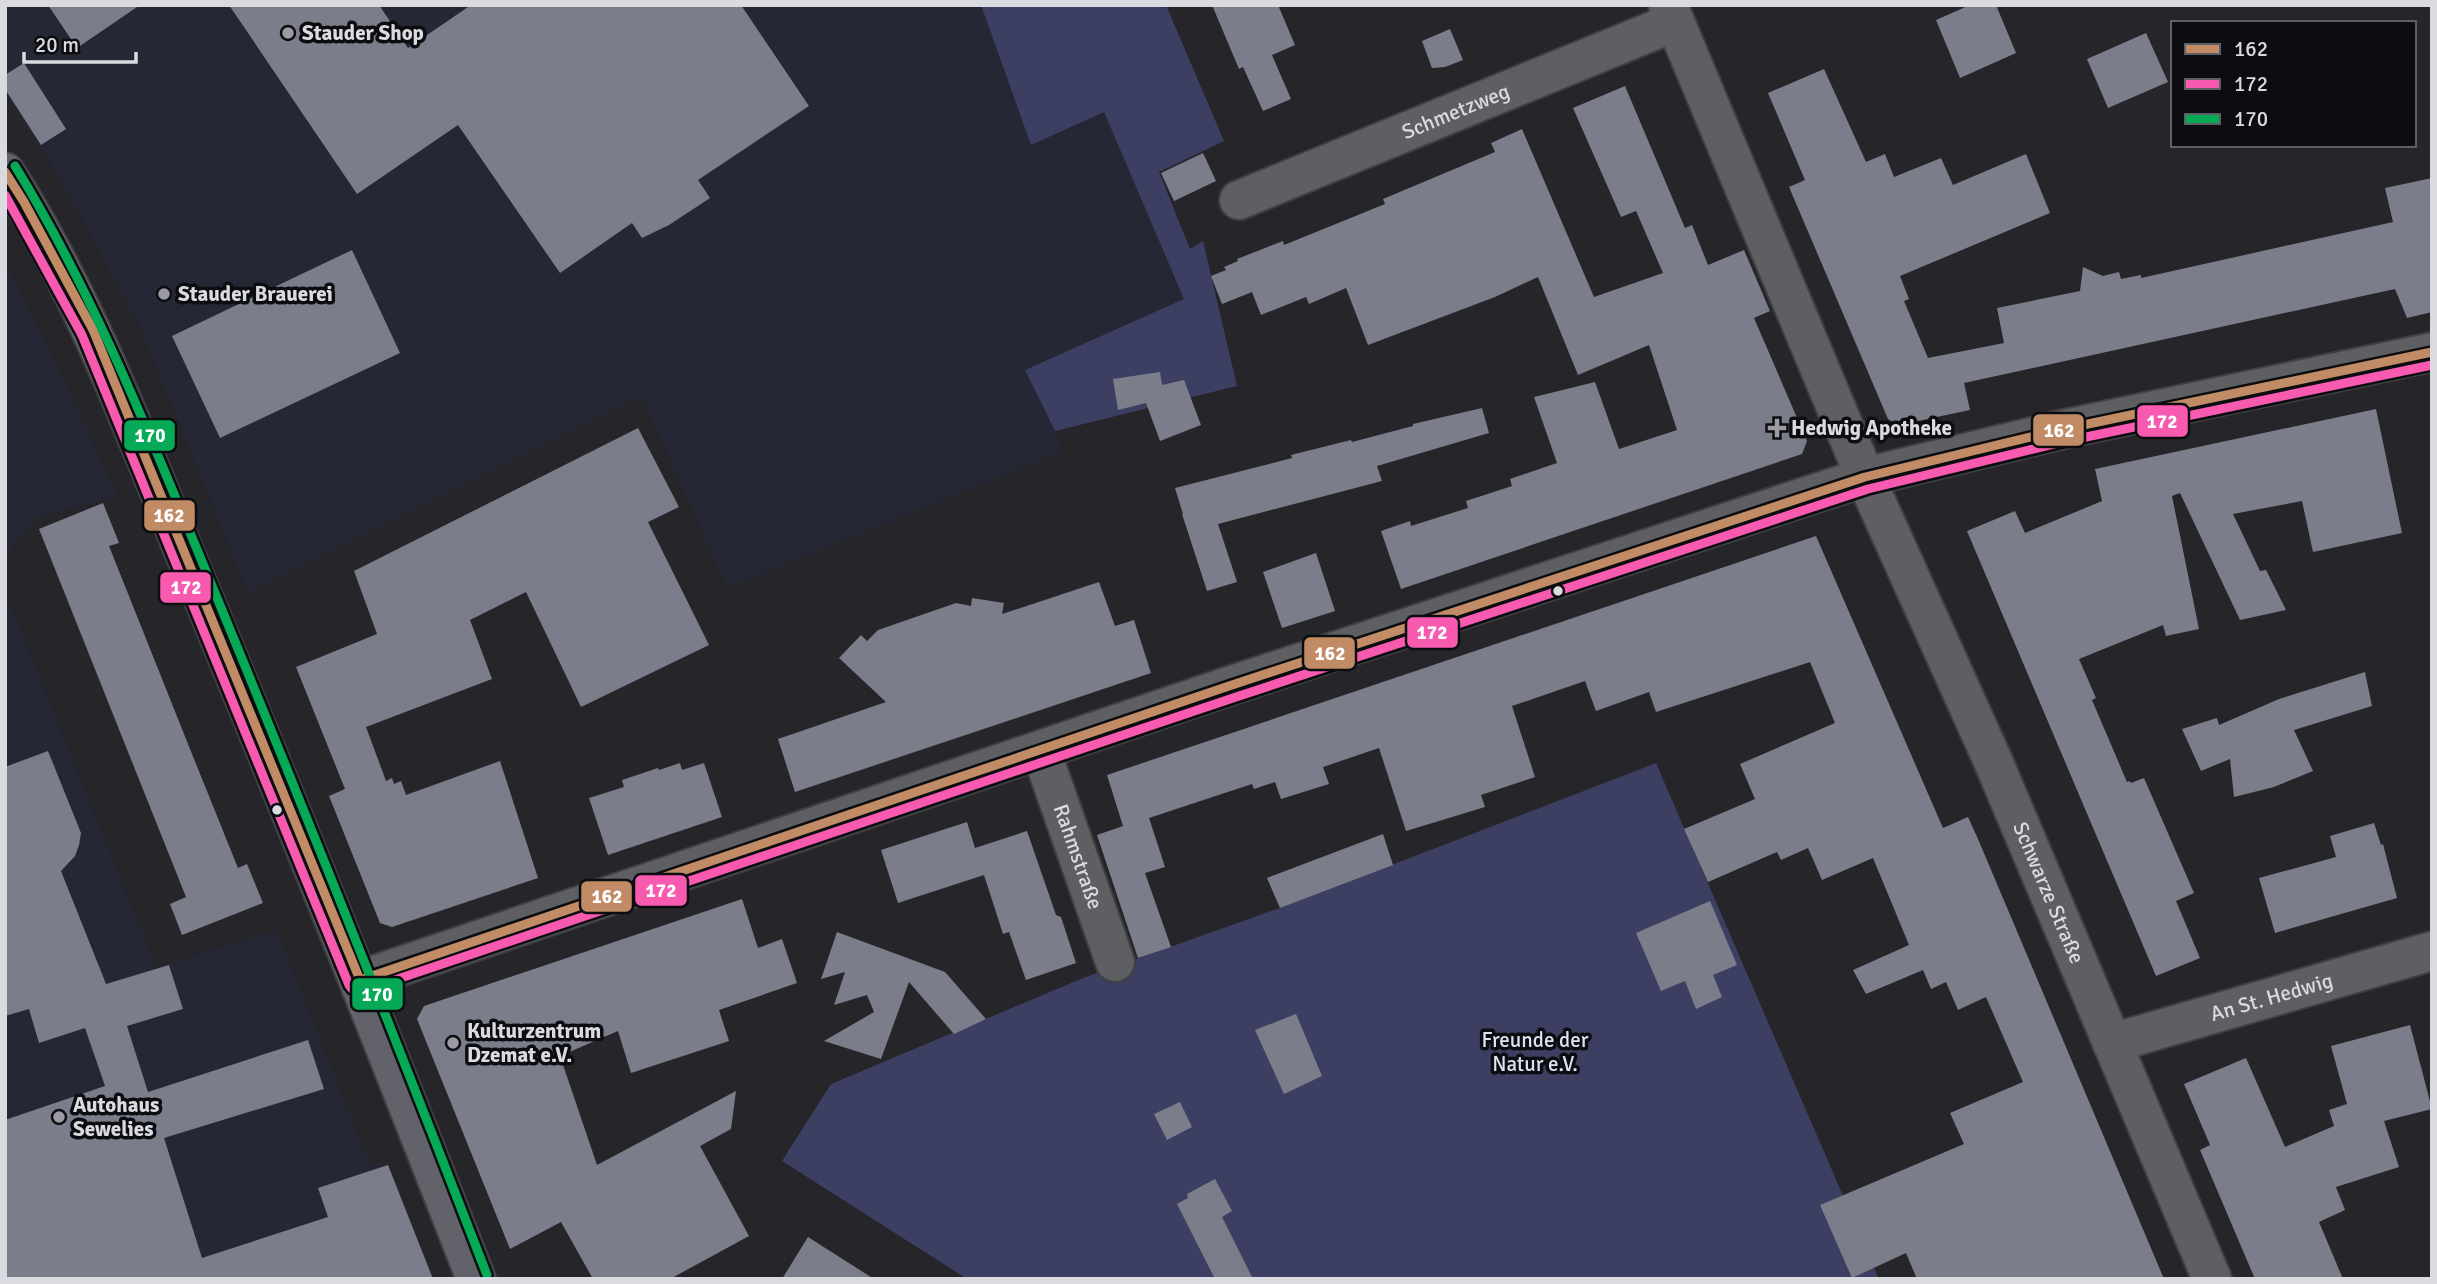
<svg xmlns="http://www.w3.org/2000/svg" width="2437" height="1284" font-family="Signika,sans-serif">
<style>
.built{fill:#262734}
.green{fill:#3d3f62}
.building{fill:#7c7d8b}
.lines{fill:none;stroke-linecap:round;stroke-linejoin:round}
.minor-casing{stroke:#404044;stroke-width:42}
.major-casing{stroke:#404044;stroke-width:42}
.minor{stroke:#5e5f63;stroke-width:38}
.major{stroke:#62626b;stroke-width:38}
.bus-1-casing{stroke:#0c0d11;stroke-width:14}
.bus-2-casing{stroke:#0c0d11;stroke-width:14}
.bus-3-casing{stroke:#0c0d11;stroke-width:14}
.bus-1{stroke:#c18c65;stroke-width:9}
.bus-2{stroke:#f75aaf;stroke-width:9}
.bus-3{stroke:#06aa56;stroke-width:9}
.poi-dot{fill:#9b9ba1;stroke:#0c0d11;stroke-width:2.5}
.bus-dot{fill:#dadbe1;stroke:#0c0d11;stroke-width:2.5}
.labels{text-anchor:middle;stroke-width:7;stroke-linejoin:round;paint-order:stroke}
.poi-label{font-size:21px;font-weight:bold;fill:#dadbe1;stroke:#0c0d11;text-anchor:start}
.street-label{font-size:21px;fill:#dadbe1;stroke:#0c0d11}
.park-label{font-size:21px;fill:#e0e1f2;stroke:#0c0d11}
.line-badge{stroke:#0c0d11;stroke-width:2.5}
.badge-label{font-size:19px;text-anchor:middle;font-weight:bold;fill:#fff}
</style>
<rect width="100%" height="100%" fill="#25252a"/>
<!-- built -->
<path class="built" d="M5,5h976l6,16 117,90 80,189 -159,70 39,81 -337,137 -85,-191 -394,195 -110,-269 -81,-150 -52,-79z
M5,263l49,95 63,137 -78,22 -28,32 -6,23z
M5,591l151,376 121,-37 93,236 12,-5 47,118h-424z"/>
<!-- green -->
<path class="green" d="M981,5h185l58,136 -65,31 31,77 13,-8 34,145 -182,45 -30,-61 159,-71 -80,-187 -73,33z
M1656,763l223,516h-912l-185,-118 49,-77 252,-106 197,-70z"/>
<!-- building -->
<path class="building" d="M48,5h92l-63,43z
M229,5h150l29,43 63,-43h270l68,101 -111,74 12,18 -41,27 -27,13 -10,-15 -72,50 -102,-148 -101,69z
M1212,5h66l17,40 -23,10 19,44 -28,12 -20,-44 -4,2z
M1970,5h26l20,48 -56,25 -24,-58z
M1450,29l13,31 -18,7 -13,1 -10,-27z
M2146,33l22,49 -60,26 -21,-49z
M24,63l42,66 -25,16 -36,-56v-14z
M1824,69l42,93 19,-8 9,23 47,-19 12,27 73,-31 24,59 -150,63 9,23 -5,2 24,57 76,-15 -7,-35 83,-17 3,-24 20,9 16,-4 2,7 20,-4v3l252,-56 -8,-34 47,-10v134l-25,6 -12,-29 -431,94 6,27 -71,15 -11,-6 -99,-232 16,-7 -37,-87z
M1625,86l60,142 7,-3 16,40 36,-15 26,61 -16,7 53,123 -5,13 -401,135 -20,-58 29,-10 1,5 57,-18 -2,-7 46,-15 -2,-7 47,-16 -23,-66 61,-15 24,67 58,-19 -28,-85 -71,30 -40,-98 -43,20 -127,48 -22,-57 -37,16 -3,-7 -45,18 -9,-23 -30,12 -11,-28 15,-6 -2,-3 14,-6 -1,-2 46,-18 1,4 101,-41 -2,-5 112,-47 -4,-9 31,-14 72,168 69,-24 -27,-62 -15,6 -48,-109z
M1203,153l13,28 -42,20 -13,-28z
M352,250l48,103 -180,85 -48,-102z
M1160,372l2,13 22,-5 17,45 -41,16 -14,-38 -28,7 -5,-31z
M1482,408l7,25 -112,33 5,15 -164,43 19,58 -30,9 -25,-77h1l-8,-26 117,-30 -1,-3 60,-15 1,2 61,-16v-2z
M2376,409l26,124 -89,19 -11,-51 -69,13 27,57 6,-1 20,40 -46,10 -60,-127 -8,3 27,133 -33,7 -3,-11 -84,34 17,39 -4,2 35,82 3,-1 1,2 13,-5 50,115 -18,8 24,57 -44,18 -189,-445 48,-20 10,22 77,-32 -7,-32z
M638,428l41,79 -31,15 61,123 -128,62 -55,-115 -56,28 22,59 -126,48 20,54 6,-3 2,6 7,-3 5,14 94,-34 38,117 -146,49 -12,-4 -51,-127 16,-7 -49,-122 81,-33 -23,-63z
M103,503l16,40 -10,3 81,203 48,119 9,-4 16,39 -81,32 -12,-31 16,-7 -147,-368z
M1816,536l127,292 25,-11 10,22 186,440h-247l-11,-26 -54,25 -32,-73 144,-61 -14,-31 73,-31 -37,-85 -28,13 -12,-28 -15,7 -8,-19 -57,24 -13,-24 56,-25 -36,-87 -51,22 -14,-32 -27,12 -4,-8 -69,30 -24,-53 71,-30 -15,-35 95,-41 -25,-61 -154,50 -7,-20 -53,19 -11,-30 -73,25 23,71 -54,18 4,12 -79,24 -27,-83 -56,19 6,17 -48,15 -6,-17 -21,7 -2,-5 -103,34 16,49 -20,6 26,74 -33,11 -41,-123 26,-9 -16,-51z
M1316,553l19,58 -53,17 -19,-56z
M1099,582l16,44 19,-6 17,53 -356,119 -17,-53 108,-37 -47,-44 22,-23 6,6 11,-11 78,-27 15,3 1,-8 32,5 -2,11z
M2365,672l7,34 -78,24 19,41 -39,16 -40,10 -4,-38 -29,12 -19,-42 35,-11 2,7 60,-26z
M48,751l33,82 -2,12 -4,11 -14,15 45,113 63,-19 14,44 -56,17 21,66 160,-52 16,49 -160,49 38,120 126,-41 -10,-29 70,-23 45,114h-428v-159l100,-34 -20,-58 -46,15 -10,-34 -24,7v-249z
M680,763l2,7 22,-7 18,54 -114,38 -19,-57 35,-11 -2,-7 36,-12 1,2z
M967,822l8,26 52,-17 29,84 5,2 15,46 -50,17 -17,-48 -6,2 -19,-59 -86,28 -17,-53z
M2374,823l7,22 2,-1 14,54 -122,35 -16,-55 77,-21 -6,-21z
M1383,834l10,31 -113,43 -13,-30z
M742,899l16,49 24,-9 15,44 -78,27 10,31 -98,32 -13,-42 -58,25 37,109 139,-74 -5,38 -31,17 49,90 -79,43h-77l-32,-57 -51,27 -93,-230 7,-13z
M1710,901l27,64 -24,10 9,22 -26,12 -11,-28 -24,10 -25,-58z
M837,932l108,40 41,47 -32,15 -45,-52 -28,77 -57,-18 50,-29 -7,-17 -33,10 11,-33 -24,7z
M1296,1014l26,62 -38,18 -29,-64z
M2410,1025l22,84 -48,12 15,46 -63,20 9,23 -26,12 24,57h-88l-55,-129 10,-5 -26,-61 62,-26 39,89 49,-21 -5,-16 18,-6 -16,-58z
M1180,1102l12,25 -25,13 -13,-26z
M1215,1179l17,32 -10,6 31,62h-38l-38,-75 11,-6 -1,-4z
M808,1237l66,42h-92z"/>
<g class="lines">
<!-- minor casing -->
<g class="minor-casing">
<g id="minor">
<path id="s1" d="M1668,5l197,472 128,284 219,518"/>
<path id="s2" d="M1239,200l436,-178"/>
<path id="s3" d="M1041,751l74,211"/>
<path d="M360,980l872,-295 633,-208 199,-48 368,-77"/>
<path id="s4" d="M2112,1043l320,-92"/>
</g>
</g>
<!-- major casing -->
<g class="major-casing">
<path id="major" d="M5,172c83,128 133,271 192,411 96,231 188,463 279,696"/>
</g>
<!-- minor -->
<use href="#minor" class="minor"/>
<!-- major -->
<use href="#major" class="major"/>
<!-- bus-1 casing -->
<g class="bus-1-casing">
<path id="bus-1" d="M5,172l19,30 69,128 267,650 872,-295 633,-208 199,-48 368,-77"/>
</g>
<!-- bus-2 casing -->
<g class="bus-2-casing">
<path id="bus-2" d="M5,195l77,140 267,650 3,4 7,3 877,-295 632,-208 199,-48 365,-76"/>
</g>
<!-- bus-3 casing -->
<g class="bus-3-casing">
<path id="bus-3" d="M15,166c86,140 144,293 207,444 91,221 179,442 265,665"/>
</g>
<!-- bus-1 -->
<use href="#bus-1" class="bus-1"/>
<!-- bus-2 -->
<use href="#bus-2" class="bus-2"/>
<!-- bus-3 -->
<use href="#bus-3" class="bus-3"/>
</g>
<!-- markers -->
<g class="poi-dot">
<circle cx="288" cy="33" r="7"/>
<circle cx="164" cy="294" r="7"/>
<path d="M1773.5 417.5h7v7h7v7h-7v7h-7v-7h-7v-7h7z"/>
<circle cx="453" cy="1043" r="7"/>
<circle cx="59" cy="1117" r="7"/>
</g>
<g class="bus-dot">
<circle cx="1558" cy="591" r="6"/>
<circle cx="277" cy="810" r="6"/>
</g>
<g class="labels">
<!-- poi labels -->
<g class="poi-label">
<text x="302" y="40">Stauder Shop</text>
<text x="178" y="301">Stauder Brauerei</text>
<text x="1791" y="435">Hedwig Apotheke</text>
<text x="467" y="1038">Kulturzentrum<tspan x="467" dy="24">Dzemat e.V.</tspan></text>
<text x="73" y="1112">Autohaus<tspan x="73" dy="24">Sewelies</tspan></text>
</g>
<!-- street labels -->
<g class="street-label">
<text dy="7" stroke="none"><textPath href="#s2" startOffset="234">Schmetzweg</textPath></text>
<text dy="7" stroke="none"><textPath href="#s3" startOffset="112">Rahmstraße</textPath></text>
<text dy="7" stroke="none"><textPath href="#s1" startOffset="966">Schwarze Straße</textPath></text>
<text dy="7" stroke="none"><textPath href="#s4" startOffset="166">An St. Hedwig</textPath></text>
</g>
<!-- park labels -->
<g class="park-label">
<text x="1535" y="1047">Freunde der<tspan x="1535" dy="24">Natur e.V.</tspan></text>
</g>
</g>
<g class="line-badge">
<rect x="2136" y="404" width="53" height="34" rx="7" fill="#f75aaf"/>
<rect x="2032" y="413" width="53" height="34" rx="7" fill="#c18c65"/>
<rect x="123" y="419" width="53" height="33" rx="7" fill="#06aa56"/>
<rect x="143" y="499" width="53" height="33" rx="7" fill="#c18c65"/>
<rect x="159" y="571" width="53" height="33" rx="7" fill="#f75aaf"/>
<rect x="1406" y="616" width="53" height="33" rx="7" fill="#f75aaf"/>
<rect x="1303" y="636" width="53" height="34" rx="7" fill="#c18c65"/>
<rect x="634" y="874" width="54" height="33" rx="7" fill="#f75aaf"/>
<rect x="580" y="880" width="53" height="33" rx="7" fill="#c18c65"/>
<rect x="351" y="977" width="53" height="34" rx="7" fill="#06aa56"/>
</g>
<g class="badge-label">
<text x="2162" y="428">172</text>
<text x="2059" y="437">162</text>
<text x="150" y="442">170</text>
<text x="169" y="522">162</text>
<text x="186" y="594">172</text>
<text x="1432" y="639">172</text>
<text x="1330" y="660">162</text>
<text x="661" y="897">172</text>
<text x="607" y="903">162</text>
<text x="377" y="1001">170</text>
</g>
<!-- border -->
<rect width="2437" height="1284" fill="none" stroke="#dadbe1" stroke-width="14"/>
<!-- legend -->
<rect x="2171" y="21" width="245" height="126" fill="#0c0d11" stroke="#5e5f64" stroke-width="2"/>
<rect x="2185" y="44" width="35" height="10" fill="#c18c65" stroke="#5e5f64" stroke-width="2"/>
<text x="2234" y="56" font-size="21" fill="#dadbe1">162</text>
<rect x="2185" y="79" width="35" height="10" fill="#f75aaf" stroke="#5e5f64" stroke-width="2"/>
<text x="2234" y="91" font-size="21" fill="#dadbe1">172</text>
<rect x="2185" y="114" width="35" height="10" fill="#06aa56" stroke="#5e5f64" stroke-width="2"/>
<text x="2234" y="126" font-size="21" fill="#dadbe1">170</text>
<!-- scale -->
<path d="M24 52v10h112v-10" fill="none" stroke="#dadbe1" stroke-width="3.5"/>
<text x="35" y="52" font-size="21" fill="#dadbe1" stroke="#0c0d11" stroke-width="5" paint-order="stroke">20 m</text>
</svg>
